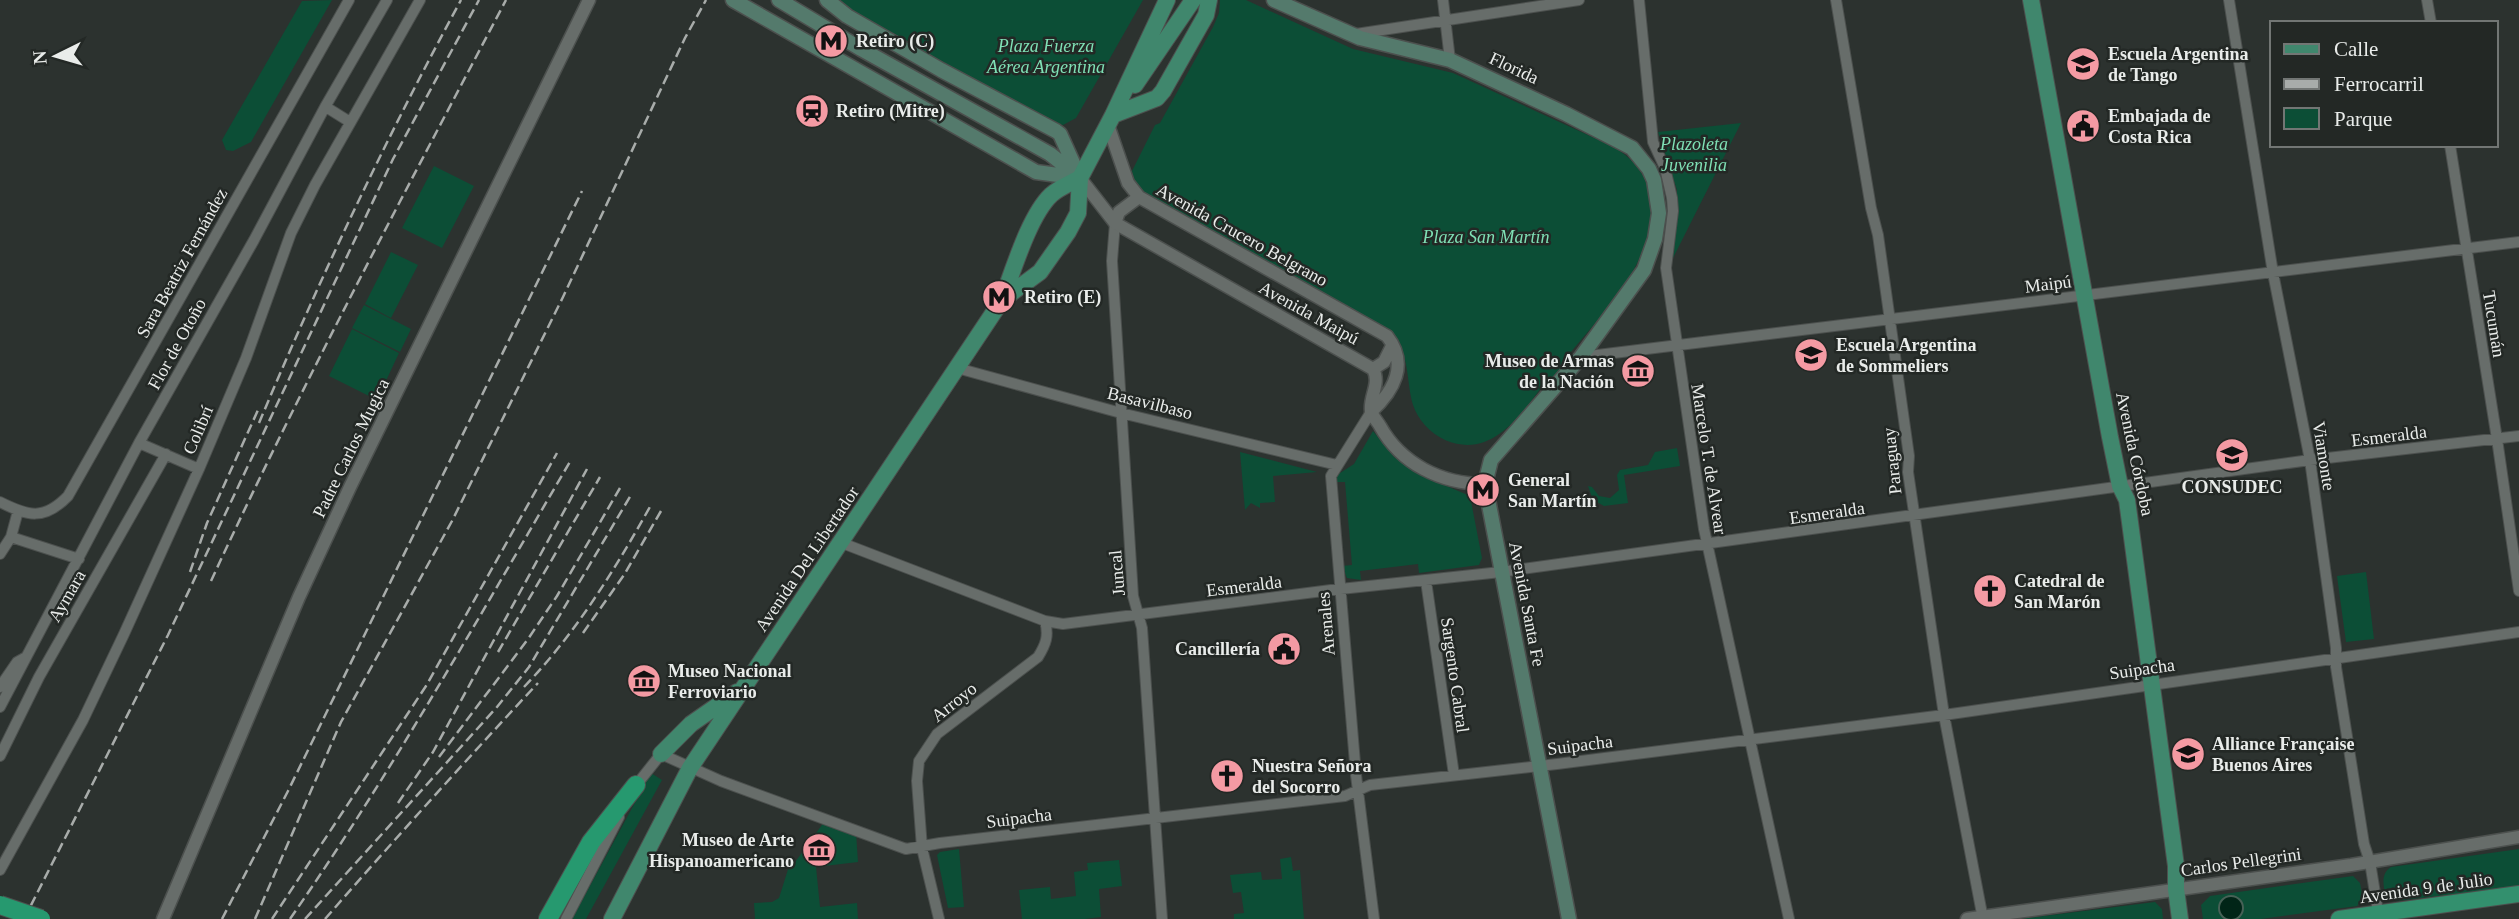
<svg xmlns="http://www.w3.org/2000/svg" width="2519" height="919" font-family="Georgia,serif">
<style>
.green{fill:#0c4e36}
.water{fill:#012517;stroke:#476156;stroke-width:2}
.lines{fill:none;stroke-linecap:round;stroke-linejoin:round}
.minor-casing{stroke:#4c504e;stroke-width:12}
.tertiary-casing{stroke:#4c504e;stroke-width:15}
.secondary-casing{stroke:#4c504e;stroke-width:17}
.primary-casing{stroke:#4c504e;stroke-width:18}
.trunk-casing{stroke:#4c504e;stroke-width:18}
.motorway-casing{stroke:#4c504e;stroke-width:20}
.minor{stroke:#676d6a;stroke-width:10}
.tertiary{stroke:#676d6a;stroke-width:12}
.secondary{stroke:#547a6c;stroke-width:14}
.primary{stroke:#40876d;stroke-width:16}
.trunk{stroke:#33906e;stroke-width:16}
.motorway{stroke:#26996f;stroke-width:18}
.rail{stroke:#a8acaa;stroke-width:2.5;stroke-dasharray:10 5;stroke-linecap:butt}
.motorway-bridge-casing{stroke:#4c504e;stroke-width:20;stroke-linecap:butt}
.motorway-bridge{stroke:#26996f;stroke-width:18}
.labels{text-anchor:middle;stroke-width:5;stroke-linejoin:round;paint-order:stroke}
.poi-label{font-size:18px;font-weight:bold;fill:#e9ecea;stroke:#232825;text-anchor:start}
.park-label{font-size:18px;font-style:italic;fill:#7fe0b5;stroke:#232825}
.street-label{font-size:18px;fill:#e9ecea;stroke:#232825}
</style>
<rect width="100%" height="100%" fill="#2c322f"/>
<!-- green -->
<path class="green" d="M332,0l-81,142 -18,9 -7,-1 -4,-10 80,-139z
M838,0h305l-67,118 -13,7 -13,-2 -203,-113z
M1220,0h26l107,49 100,24 161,74c20,13 33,27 36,52l5,-1 2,19h-6c-6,58 -53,100 -87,144l5,6 -13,14 -6,-5c-26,34 -56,85 -105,64 -15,-7 -27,-20 -32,-35 -7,-24 -3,-52 -21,-71l-255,-143 -5,-20 23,-46 5,-2 53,-96 6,-14z
M1741,123l-70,139 6,-72 -19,-58z
M434,166l40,20 -32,62 -40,-20z
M391,252l27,13 -27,53 -26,-14z
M364,305l47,24 -11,23 -48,-24z
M352,329l47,24 -22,47 -48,-24z
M1373,431l21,26 22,16 54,23 12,62 -3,7 -60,8 -1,-9 -58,7 1,9 -14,-2 -5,-12 10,-1 -7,-83h-9l1,-7 17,-11z
M1677,448l3,18 -56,9 4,28 -24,3 -11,-6 -5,-14 4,1 7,9 11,2 9,-8 -2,-15 3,-5 28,-5 7,-13z
M1240,452l77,20 -44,4 2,26 -15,1v5l-9,-5 -6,7z
M2366,572l8,67 -28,3 -9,-66z
M651,773l11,7 -76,139h-14z
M824,822l32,11 2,29 -42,5 4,40 37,-4 1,16h-103l-1,-16 18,-1 7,-4 11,-35 3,2z
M959,849l5,58 -16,1 -11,-53 3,-3z
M2519,849v38l-125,14 -9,-5c-1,-11 -5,-22 6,-29z
M1291,857l2,14 7,-1 4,49h-70v-5l10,-1 -3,-21 -8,1 -3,-18 31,-3 1,8 20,-1 -2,-20z
M1119,860l3,26 -23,3 2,28 -16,2h-63l-3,-29 31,-3 1,12 25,-3 -2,-24 14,-2 -1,-7z
M2353,876l7,7 3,15 -6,8 -96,13h-58l-2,-14 9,-9z
M2155,902l7,7 1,10h-144z"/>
<!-- water -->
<path class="water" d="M2219 908a12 12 0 1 1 24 0a12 12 0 1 1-24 0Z"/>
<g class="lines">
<!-- minor casing -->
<g class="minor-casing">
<path id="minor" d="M1443,0l7,60
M1639,0l14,142 12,26 7,30 1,13 -7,57 38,261 85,390
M1836,0l35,208 7,27 31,221 -1,16 36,243 39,204
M2229,0l44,273 37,187 26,188v19l28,177 6,18 9,56
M2427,0l4,23
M1356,34l223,-34
M326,107l24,15
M2450,145l47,294 22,152
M1115,223l-3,38 21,335 9,32 20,291
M1581,357l938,-115
M957,368l164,45 216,52
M1371,412l-40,64 25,299 18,144
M139,443l60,26
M0,502c28,14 44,19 68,-6l281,-496
M11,537l68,22
M842,543l203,78 18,3 268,-34 170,-18 809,-112 209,-24
M0,554l11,-17 7,-26
M1426,581l28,194
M0,687l17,-25 9,-5
M0,707l139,-264 115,-203 71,-133 62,-107
M0,756l39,-79 127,-223
M634,788l27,-34 60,27 185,68 34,-6 405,-47 25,-11 187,-21 387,-49 575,-83
M0,870l83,-150 41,-86 75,-165 47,-111 45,-125 24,-48 105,-185
M566,919l53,-102
M939,919l-17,-71 -5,-67 2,-20 18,-27 101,-77c8,-13 11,-21 7,-36"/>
</g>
<!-- tertiary casing -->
<g class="tertiary-casing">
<path id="tertiary" d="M1108,125l20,58 11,14 248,139c22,28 7,55 -16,76
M1080,178l35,45 258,146c8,15 -4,27 -2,42 1,5 7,11 9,15 21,38 61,58 105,58
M1115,223l4,-11 20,-15
M1373,369l11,-7 8,-16
M163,919l136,-322 51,-110 239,-487
M1967,919l384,-54 168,-28"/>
</g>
<!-- secondary casing -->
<g class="secondary-casing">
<path id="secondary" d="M733,0l303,172 44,6
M779,0l82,49 189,105 29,23
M827,0l20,16 94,54 115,61 4,3 18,40
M1274,0l86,38 90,22 116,54 66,34 17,21 5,11 5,33 -4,26 -11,31 -63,87 -90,103 -6,24 84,435"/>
</g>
<!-- primary casing -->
<g class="primary-casing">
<path id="primary" d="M2031,0l79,437 10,49 7,14 49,366v23l4,30
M1135,85l58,-85
M1113,115l44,-17 6,-7 43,-76 3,-15
M1002,300l38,-28 28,-40 10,-19 2,-35 33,-63 54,-115
M661,754l30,-30 46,-32
M612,919l78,-151 312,-468c11,-29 27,-84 49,-105 7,-7 20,-12 29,-17"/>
</g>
<!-- trunk casing -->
<g class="trunk-casing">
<path id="trunk" d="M2339,919l180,-25"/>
</g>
<!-- motorway casing -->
<g class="motorway-casing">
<path id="motorway" d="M548,919l43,-77 45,-57"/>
</g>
<!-- minor -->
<use href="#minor" class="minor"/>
<!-- tertiary -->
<use href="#tertiary" class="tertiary"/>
<!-- secondary -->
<use href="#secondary" class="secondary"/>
<!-- primary -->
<use href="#primary" class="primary"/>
<!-- trunk -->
<use href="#trunk" class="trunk"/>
<!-- motorway -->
<use href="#motorway" class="motorway"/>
<!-- rail -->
<path class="rail" d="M259,423c61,-145 127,-285 202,-423
M190,572l17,-49 51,-113
M211,581c91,-197 194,-389 295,-581
M583,633l41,-58 37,-64
M498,652l102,-175
M524,687c52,-54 90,-116 127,-182
M439,757l89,-118 29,-43 63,-108
M398,803l35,-51 154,-283
M24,919l144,-284 225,-476 86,-159
M222,919l66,-128 294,-600
M255,919l86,-197 111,-201 111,-224 122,-259 21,-38
M272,919l154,-233 131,-233
M290,919c102,-147 190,-304 281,-459
M305,919l192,-212 32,-40 102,-172
M325,919c70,-80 141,-159 213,-236"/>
<!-- motorway-bridge casing -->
<g class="motorway-bridge-casing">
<path id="motorway-bridge" d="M0,905l41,14"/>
</g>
<!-- motorway-bridge -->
<use href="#motorway-bridge" class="motorway-bridge"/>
</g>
<!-- icons -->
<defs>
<g id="metro-disc" transform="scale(1.75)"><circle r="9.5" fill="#f49aa3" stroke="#232825"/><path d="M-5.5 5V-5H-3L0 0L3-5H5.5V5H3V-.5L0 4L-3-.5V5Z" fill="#111"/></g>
<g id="university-disc" transform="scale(1.75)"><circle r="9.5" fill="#f49aa3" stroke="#232825"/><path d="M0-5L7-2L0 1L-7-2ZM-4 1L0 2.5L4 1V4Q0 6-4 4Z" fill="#111"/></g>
<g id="station-disc" transform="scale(1.75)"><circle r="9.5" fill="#f49aa3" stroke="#232825"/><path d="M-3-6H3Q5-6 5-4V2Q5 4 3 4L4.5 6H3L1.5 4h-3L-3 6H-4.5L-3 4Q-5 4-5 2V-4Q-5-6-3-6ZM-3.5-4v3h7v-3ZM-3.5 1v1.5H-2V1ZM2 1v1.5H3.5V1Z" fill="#111"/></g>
<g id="civic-disc" transform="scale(1.75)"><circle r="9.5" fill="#f49aa3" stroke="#232825"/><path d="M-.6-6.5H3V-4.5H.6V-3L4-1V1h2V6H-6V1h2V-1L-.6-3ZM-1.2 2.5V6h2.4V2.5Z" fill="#111"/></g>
<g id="museum-disc" transform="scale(1.75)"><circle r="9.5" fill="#f49aa3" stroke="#232825"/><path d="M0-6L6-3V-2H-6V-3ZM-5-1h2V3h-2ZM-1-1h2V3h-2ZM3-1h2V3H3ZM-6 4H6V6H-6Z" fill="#111"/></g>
<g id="church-disc" transform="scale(1.75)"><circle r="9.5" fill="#f49aa3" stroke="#232825"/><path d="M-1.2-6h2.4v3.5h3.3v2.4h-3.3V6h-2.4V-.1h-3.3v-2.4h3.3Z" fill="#111"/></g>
</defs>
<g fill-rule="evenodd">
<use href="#metro-disc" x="831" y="41"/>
<use href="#university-disc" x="2083" y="64"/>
<use href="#station-disc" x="812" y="111"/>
<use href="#civic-disc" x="2083" y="126"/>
<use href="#metro-disc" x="999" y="297"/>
<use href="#university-disc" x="1811" y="355"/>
<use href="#museum-disc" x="1638" y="371"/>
<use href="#university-disc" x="2232" y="455"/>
<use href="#metro-disc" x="1483" y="490"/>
<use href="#church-disc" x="1990" y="591"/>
<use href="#civic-disc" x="1284" y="649"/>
<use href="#museum-disc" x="644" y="681"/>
<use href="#university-disc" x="2188" y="754"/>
<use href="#church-disc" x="1227" y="776"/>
<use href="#museum-disc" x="819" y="850"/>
</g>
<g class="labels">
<!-- poi labels -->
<g class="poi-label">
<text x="856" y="47">Retiro (C)</text>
<text x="2108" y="60">Escuela Argentina<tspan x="2108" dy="21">de Tango</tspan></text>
<text x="836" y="117">Retiro (Mitre)</text>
<text x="2108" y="122">Embajada de<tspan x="2108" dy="21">Costa Rica</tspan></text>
<text x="1024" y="303">Retiro (E)</text>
<text x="1836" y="351">Escuela Argentina<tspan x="1836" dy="21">de Sommeliers</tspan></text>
<text x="1614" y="367" text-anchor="end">Museo de Armas<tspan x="1614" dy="21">de la Nación</tspan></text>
<text x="1508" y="486">General<tspan x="1508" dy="21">San Martín</tspan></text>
<text x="2232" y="493" text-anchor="middle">CONSUDEC</text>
<text x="2014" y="587">Catedral de<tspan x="2014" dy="21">San Marón</tspan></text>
<text x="1260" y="655" text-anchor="end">Cancillería</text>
<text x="668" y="677">Museo Nacional<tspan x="668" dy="21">Ferroviario</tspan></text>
<text x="2212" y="750">Alliance Française<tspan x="2212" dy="21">Buenos Aires</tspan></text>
<text x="1252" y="772">Nuestra Señora<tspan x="1252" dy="21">del Socorro</tspan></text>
<text x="794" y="846" text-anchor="end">Museo de Arte<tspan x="794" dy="21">Hispanoamericano</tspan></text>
</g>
<!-- park labels -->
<g class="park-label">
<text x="1046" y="52">Plaza Fuerza<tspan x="1046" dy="21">Aérea Argentina</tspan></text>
<text x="1694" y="150">Plazoleta<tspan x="1694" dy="21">Juvenilia</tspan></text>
<text x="1486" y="243">Plaza San Martín</text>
</g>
<!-- street labels -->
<g class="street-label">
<text transform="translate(1514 68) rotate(25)" y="6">Florida</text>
<text transform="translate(1242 235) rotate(29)" y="6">Avenida Crucero Belgrano</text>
<text transform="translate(182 263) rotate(-61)" y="6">Sara Beatriz Fernández</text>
<text transform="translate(2048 284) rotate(-7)" y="6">Maipú</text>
<text transform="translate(1309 313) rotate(29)" y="6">Avenida Maipú</text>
<text transform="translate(2494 324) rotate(81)" y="6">Tucumán</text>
<text transform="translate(177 344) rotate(-61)" y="6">Flor de Otoño</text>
<text transform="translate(1150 403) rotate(14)" y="6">Basavilbaso</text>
<text transform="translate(198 430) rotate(-67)" y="6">Colibrí</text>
<text transform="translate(2389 436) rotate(-7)" y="6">Esmeralda</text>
<text transform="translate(351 448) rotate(-64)" y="6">Padre Carlos Mugica</text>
<text transform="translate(2135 454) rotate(78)" y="6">Avenida Córdoba</text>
<text transform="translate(2324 456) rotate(81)" y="6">Viamonte</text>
<text transform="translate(1709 459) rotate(81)" y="6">Marcelo T. de Alvear</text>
<text transform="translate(1892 461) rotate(-96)" y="6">Paraguay</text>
<text transform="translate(1827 513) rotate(-8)" y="6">Esmeralda</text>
<text transform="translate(807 559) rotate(-56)" y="6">Avenida Del Libertador</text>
<text transform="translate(1117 573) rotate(-95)" y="6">Juncal</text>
<text transform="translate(1244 586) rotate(-7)" y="6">Esmeralda</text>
<text transform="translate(67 596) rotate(-60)" y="6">Aymara</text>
<text transform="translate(1527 604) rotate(79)" y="6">Avenida Santa Fe</text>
<text transform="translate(1326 624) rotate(-95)" y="6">Arenales</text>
<text transform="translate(2142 669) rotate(-8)" y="6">Suipacha</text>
<text transform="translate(1455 675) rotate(82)" y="6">Sargento Cabral</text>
<text transform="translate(954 702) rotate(-38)" y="6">Arroyo</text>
<text transform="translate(1580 745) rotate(-7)" y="6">Suipacha</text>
<text transform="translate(1019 818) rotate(-7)" y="6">Suipacha</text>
<text transform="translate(2241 862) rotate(-8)" y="6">Carlos Pellegrini</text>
<text transform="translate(2426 888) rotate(-8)" y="6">Avenida 9 de Julio</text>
</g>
</g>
<!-- legend -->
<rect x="2270" y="21" width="228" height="126" fill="#232825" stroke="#727674" stroke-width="2"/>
<rect x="2284" y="44" width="35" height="10" fill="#40876d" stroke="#727674" stroke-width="2"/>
<text x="2334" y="56" font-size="21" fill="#e9ecea">Calle</text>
<rect x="2284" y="79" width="35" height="10" fill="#a8acaa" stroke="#727674" stroke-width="2"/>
<text x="2334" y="91" font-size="21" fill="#e9ecea">Ferrocarril</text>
<rect x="2284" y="108" width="35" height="21" fill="#0c4e36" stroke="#727674" stroke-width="2"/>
<text x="2334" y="126" font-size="21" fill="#e9ecea">Parque</text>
<!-- north arrow -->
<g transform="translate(56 56) rotate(265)" stroke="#232825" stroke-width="5" paint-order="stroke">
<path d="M0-5L12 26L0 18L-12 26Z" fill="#e9ecea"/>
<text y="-10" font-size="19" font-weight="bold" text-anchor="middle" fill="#e9ecea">N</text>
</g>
</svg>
